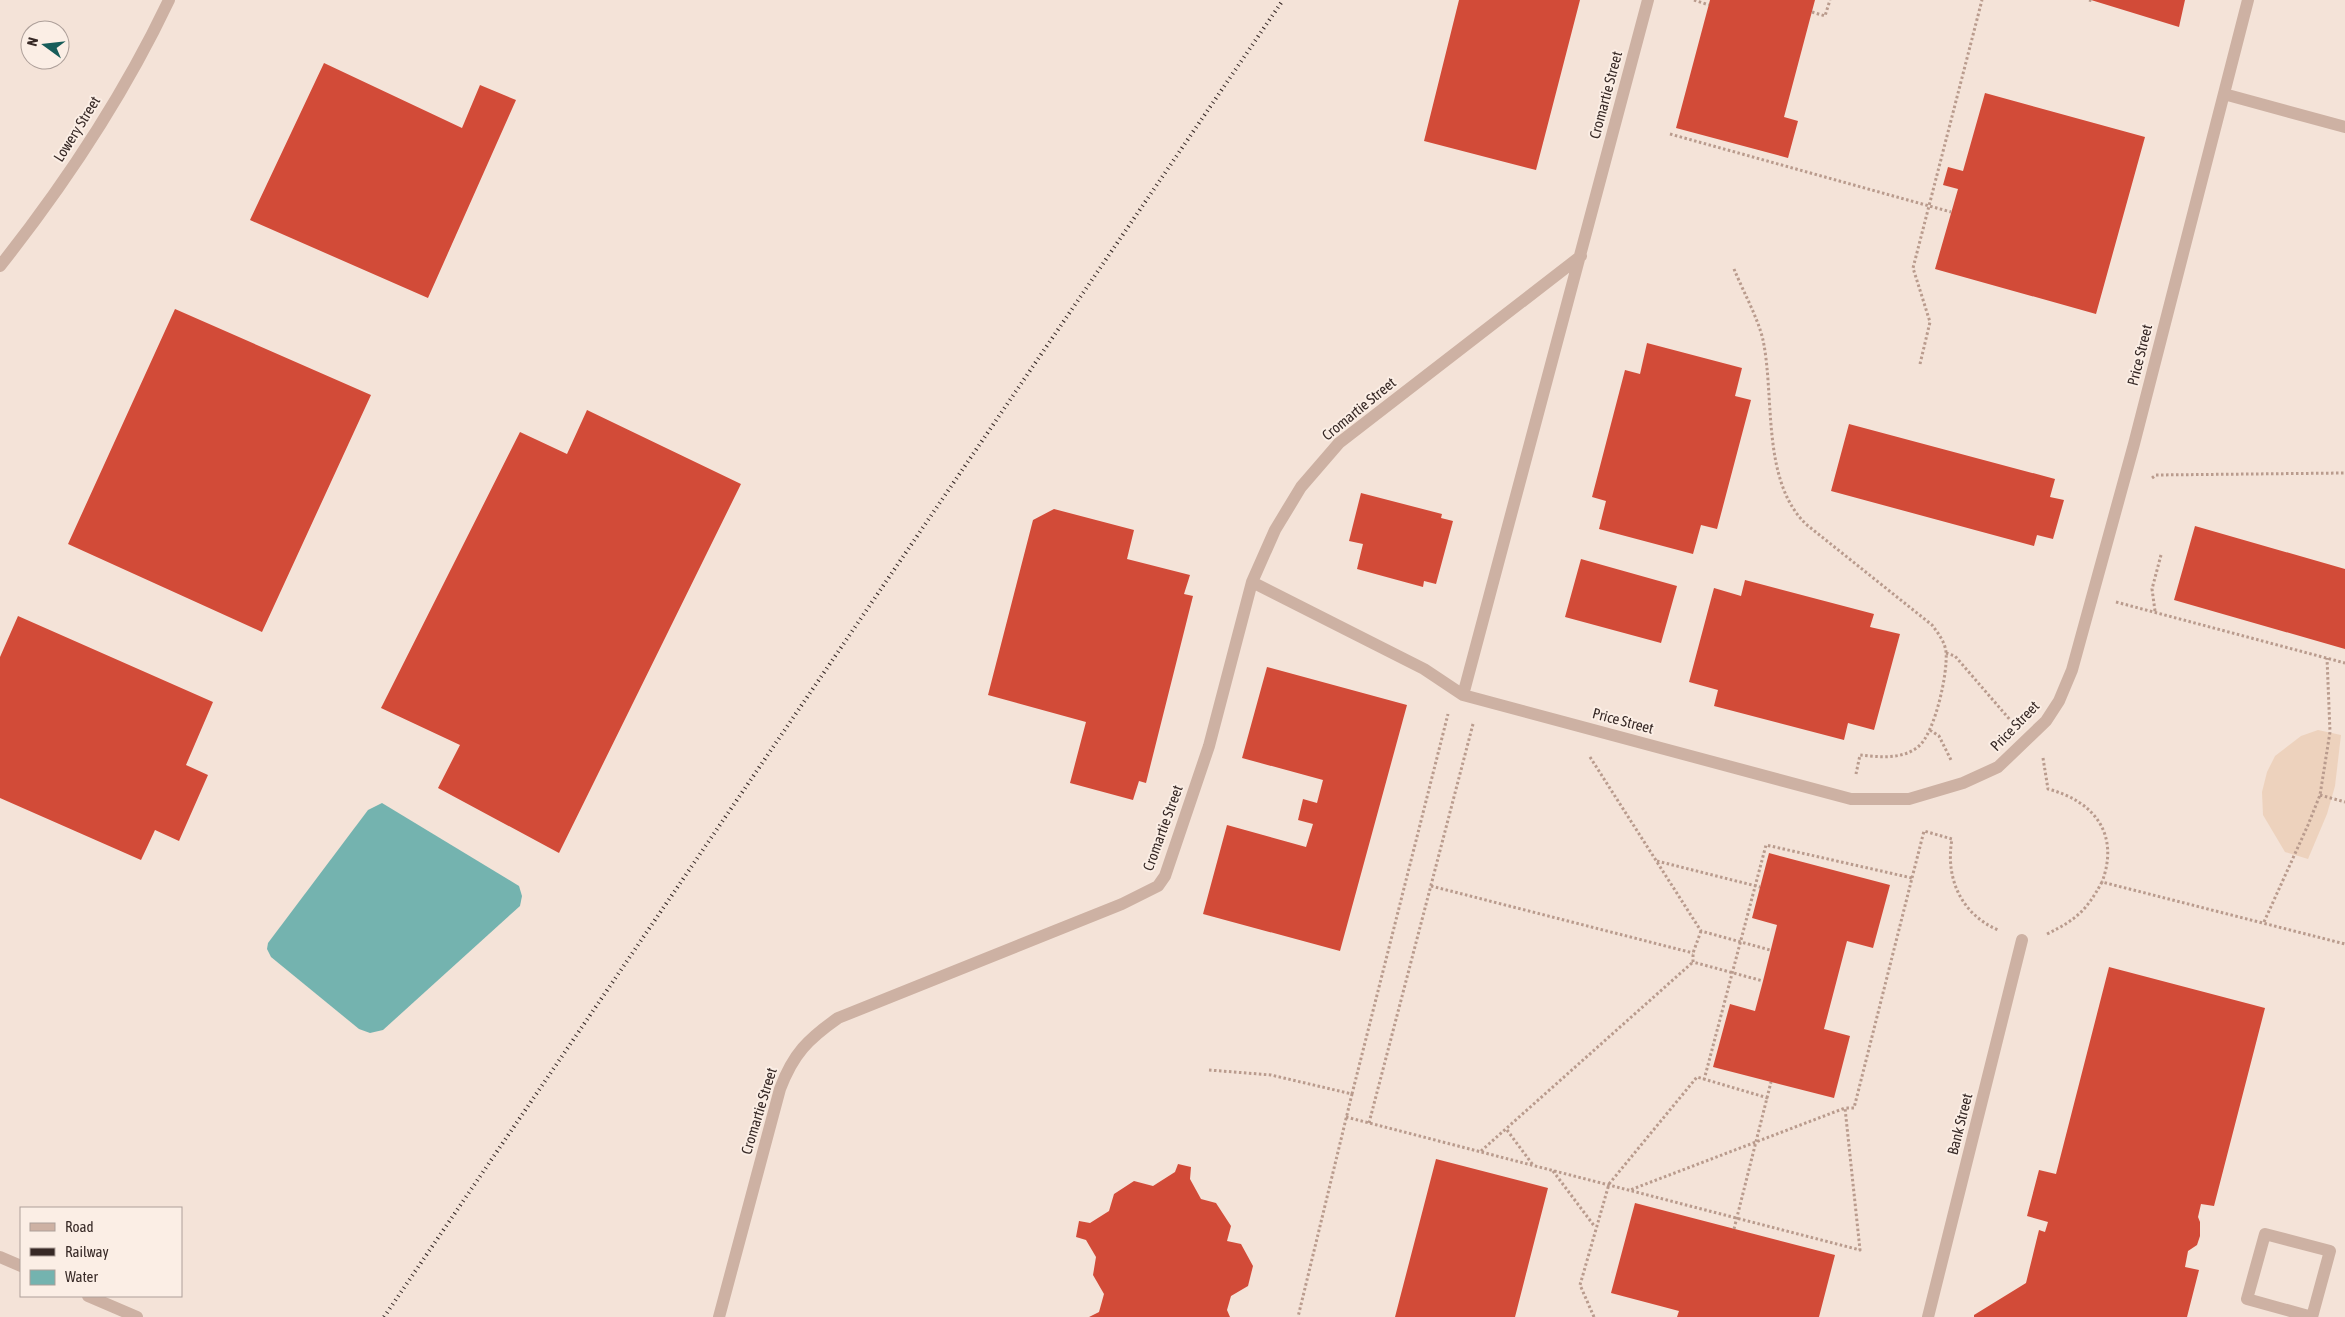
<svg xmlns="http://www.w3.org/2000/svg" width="2345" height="1317" font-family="'Asap Condensed',sans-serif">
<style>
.plaza{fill:#edd2bd}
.water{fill:#74b3af}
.building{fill:#d24b38}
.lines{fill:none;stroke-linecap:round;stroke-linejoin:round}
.path{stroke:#b99b8d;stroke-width:3;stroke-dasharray:2.5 2.5;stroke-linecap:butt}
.minor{stroke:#cdb1a3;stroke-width:12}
.rail{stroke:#372926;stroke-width:4;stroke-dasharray:1 4;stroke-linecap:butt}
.labels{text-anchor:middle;stroke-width:4;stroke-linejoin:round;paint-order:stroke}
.street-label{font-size:15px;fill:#372926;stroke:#fbeee5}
</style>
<rect width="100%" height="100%" fill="#f4e3d8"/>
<!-- plaza -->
<path class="plaza" d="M2318,730l23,5 -6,51 -8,28 -19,45 -23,-7 -22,-37 -1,-23 5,-20 8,-16 26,-20z"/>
<!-- water -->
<path class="water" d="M382,803l137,83 3,10 -2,10 -137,124 -13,3 -11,-4 -88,-72 -4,-8 1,-6 100,-133z"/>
<!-- building -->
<path class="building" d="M1459,0h121l-44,170 -112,-29z
M1710,0h105l-31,117 14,4 -10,37 -112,-30z
M2091,0h94l-6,27z
M324,63l138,65 18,-43 36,15 -88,198 -178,-78z
M1985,93l160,44 -49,177 -161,-45 23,-80 -15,-4 5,-18 15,4z
M175,309l196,86 -109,237 -194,-88z
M1647,343l95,25 -7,28 16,4 -34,129 -16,-4 -8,29 -94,-25 7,-28 -14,-4 33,-127 15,4z
M587,410l154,74 -182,369 -121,-65 22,-43 -79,-37 139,-276 47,22z
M1849,424l206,55 -5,18 14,3 -11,39 -16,-4 -3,11 -203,-55z
M1361,493l81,21 -1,4 12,3 -17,63 -12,-3 -1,6 -66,-18 6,-25 -14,-3z
M1054,509l80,21 -7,29 63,16 -6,19 9,2 -47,187 -7,-2 -6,19 -63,-17 16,-61 -98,-27 45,-175z
M2195,526l150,43v80l-171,-49z
M1581,559l96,27 -16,57 -96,-26z
M1745,580l129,34 -4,13 30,7 -26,96 -26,-7 -4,17 -130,-34 4,-16 -29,-8 25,-94 27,8z
M18,616l195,86 -27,63 22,10 -29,66 -24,-11 -14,30 -141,-62v-141z
M1267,667l140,38 -67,246 -137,-37 24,-89 79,22 7,-23 -15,-4 5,-21 14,4 6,-23 -81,-22z
M1769,853l121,32 -17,63 -26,-7 -23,88 26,7 -16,62 -121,-31 17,-63 25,7 8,-30 14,-56 -25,-7z
M2109,967l156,41 -51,198 -13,-2 -3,13 2,5v14l-3,9 -9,6 -3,16 14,3 -12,47h-213v-2l52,-32 13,-53 6,2 3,-10 -21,-6 12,-46 17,4z
M1436,1159l112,29 -33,129h-120z
M1178,1164l13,3 -1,12 11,20 15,4 15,23 -4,15 14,3 12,22 -5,20 -17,10 -4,14 3,7h-141l10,-5 5,-18 -11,-19 3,-18 -10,-17 -10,-3 3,-16 11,2 19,-12 5,-17 20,-13 19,5 22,-14z
M1635,1203l200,52 -16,62h-142l2,-6 -68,-18z"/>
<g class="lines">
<!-- path -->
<path class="path" d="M1694,0l15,5
M2089,0l4,1
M1812,12l13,4 5,-16
M1670,134l281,78
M1734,269c9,22 24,49 29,71 12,57 -2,142 44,185l125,100c6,8 13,17 14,27 2,21 -11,80 -27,94 -16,14 -40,11 -59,9l-4,19
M1920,364l10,-42 -17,-54 69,-268
M2152,478l4,-3 189,-2
M2116,602l229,61
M2155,611l-3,-22 9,-34
M1946,653l9,3 56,65
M1930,730l9,6 12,24
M1590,757l111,174 69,19
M2043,758l5,31c46,12 72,45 54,93
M2320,795l25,7
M1657,861l103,26
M1912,878l12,-47 28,8c-7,39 9,75 46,91
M1431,886l262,67
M2264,922l44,-97 12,-30 10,-63 -3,-74
M1701,931l-8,22v9l70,19
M2047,934c30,-15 39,-23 55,-52l243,62
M1209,1070l62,5 81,19 -54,223
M1704,1080l62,-235 146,33 -58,230h-9
M1352,1094l96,-380
M1346,1117l514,133 -15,-142 -215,82
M1369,1123l104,-399
M1507,1130l26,35
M1481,1151l212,-189
M1553,1171l42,56
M1734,1229l37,-147
M1594,1317l-14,-32 29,-101 88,-107 71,21"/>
<!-- minor -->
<path class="minor" d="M2224,94l121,33
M0,266c65,-82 124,-171 169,-266
M1252,582l172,87 39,26 388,104h58l54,-16 35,-16 48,-46 13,-20 13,-31 62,-226 114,-444
M1463,695l185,-695
M0,1257l21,9
M88,1296l49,21
M719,1317l61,-228c13,-35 28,-50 58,-71l284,-114 36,-18 7,-10 44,-130 43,-164 23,-52 26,-43 38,-44 242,-187
M1928,1317l94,-377
M2312,1317l-65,-18 18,-65 65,17 -18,66"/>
<!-- rail -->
<path class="rail" d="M384,1317l899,-1317"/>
</g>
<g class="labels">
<!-- street labels -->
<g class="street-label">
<text transform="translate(1606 95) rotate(-75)" y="5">Cromartie Street</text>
<text transform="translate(77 129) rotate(-58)" y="5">Lowery Street</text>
<text transform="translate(2140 355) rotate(-76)" y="5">Price Street</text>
<text transform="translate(1359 409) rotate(-39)" y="5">Cromartie Street</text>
<text transform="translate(1623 721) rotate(15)" y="5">Price Street</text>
<text transform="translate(2015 726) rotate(-46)" y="5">Price Street</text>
<text transform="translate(1163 828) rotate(-70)" y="5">Cromartie Street</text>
<text transform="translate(759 1111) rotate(-73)" y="5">Cromartie Street</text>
<text transform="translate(1960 1124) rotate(-76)" y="5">Bank Street</text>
</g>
</g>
<!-- legend -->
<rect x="20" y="1207" width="162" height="90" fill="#fbeee5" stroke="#ad9f99"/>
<rect x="30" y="1223" width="25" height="8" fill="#cdb1a3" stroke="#ad9f99"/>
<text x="65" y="1232" font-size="15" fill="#372926">Road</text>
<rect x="30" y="1248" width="25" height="8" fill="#372926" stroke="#ad9f99"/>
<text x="65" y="1257" font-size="15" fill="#372926">Railway</text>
<rect x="30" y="1270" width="25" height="15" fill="#74b3af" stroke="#ad9f99"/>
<text x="65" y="1282" font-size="15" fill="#372926">Water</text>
<!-- north arrow -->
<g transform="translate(45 45) rotate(285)"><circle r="24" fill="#fbeee5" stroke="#ad9f99"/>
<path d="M0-4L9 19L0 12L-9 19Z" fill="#175c59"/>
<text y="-8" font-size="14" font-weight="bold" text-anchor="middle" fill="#372926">N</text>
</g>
</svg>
